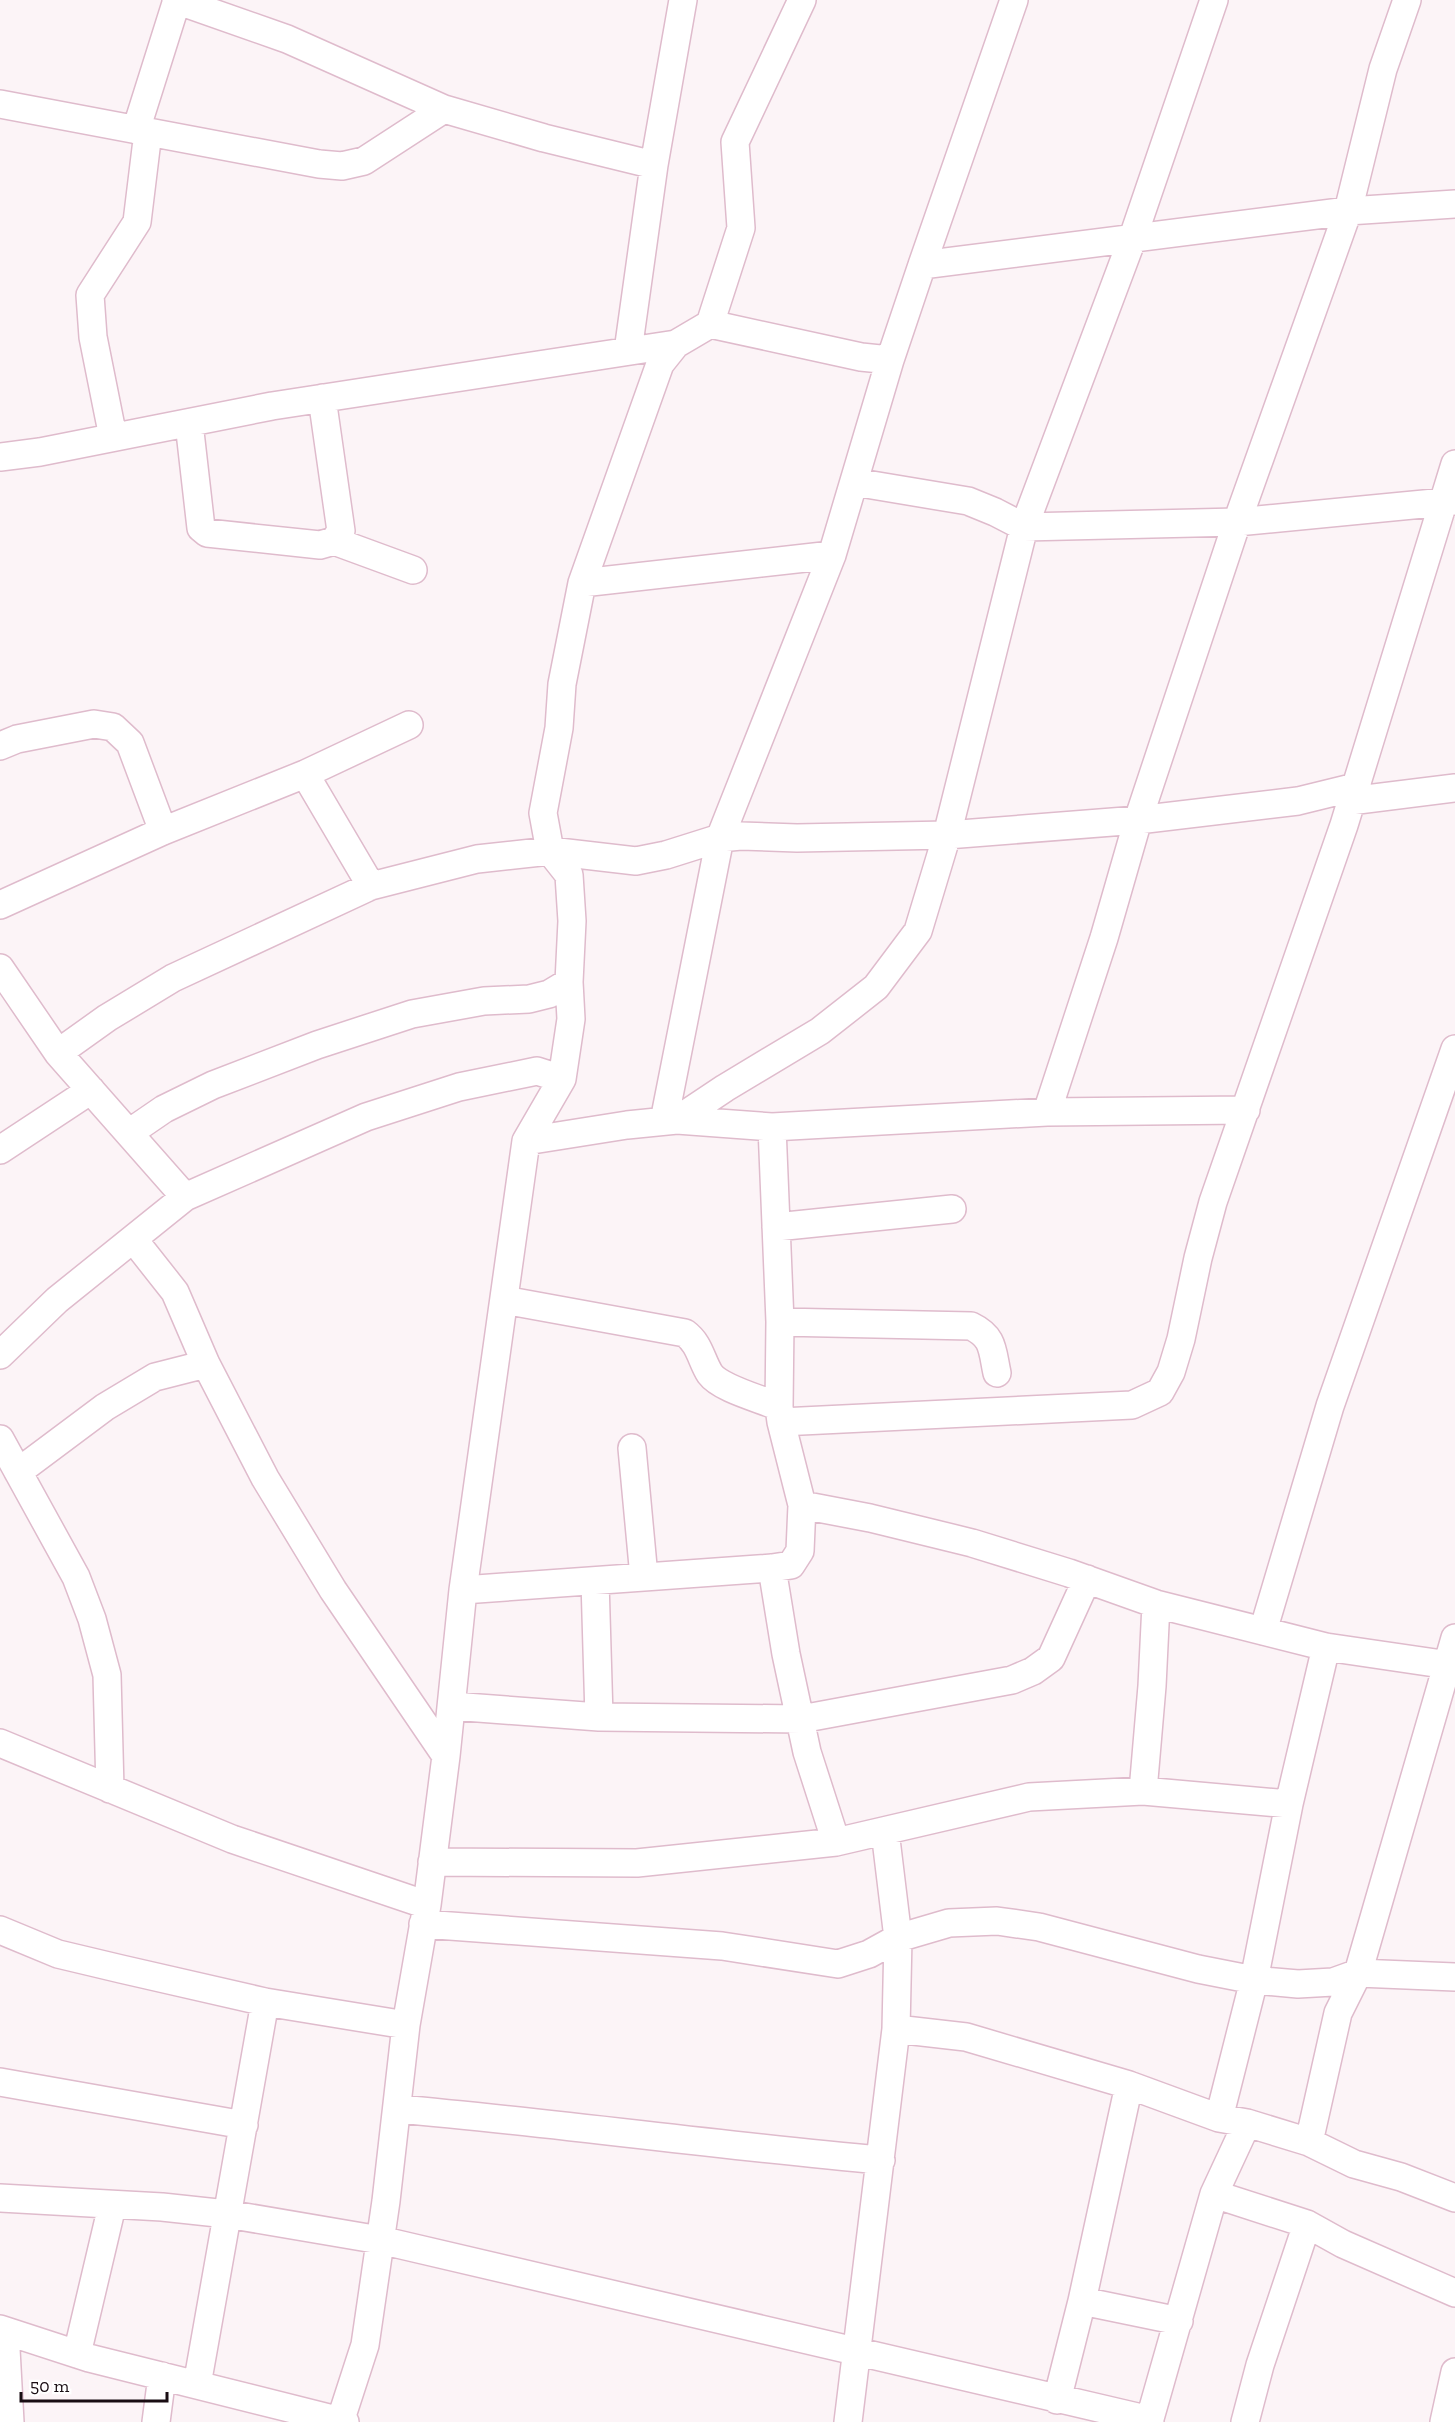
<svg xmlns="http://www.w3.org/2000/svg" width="1455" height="2422" font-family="'Zilla Slab',serif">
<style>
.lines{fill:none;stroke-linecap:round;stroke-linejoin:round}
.minor-casing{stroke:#dfbbcc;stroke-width:30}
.minor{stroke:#fff;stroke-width:27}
</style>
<rect width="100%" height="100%" fill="#fcf4f7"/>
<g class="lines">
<!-- minor casing -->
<g class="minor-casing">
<path id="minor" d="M176,0l111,39 157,70 100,29 110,27
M0,104l319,60 23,2 22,-5 80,-52
M136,130l41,-130
M922,265l92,-265
M710,324l151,33 29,3 32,-95 426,-54 107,-7
M628,351l26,-186 29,-165
M189,423l12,105 6,5 113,12 14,-4 7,-10 -19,-133
M113,437l-20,-100 -3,-42 47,-73 11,-90
M0,457l40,-5 232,-46 404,-62
M854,482l114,19 27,11 29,15 213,-5 218,-21
M334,541l79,29
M582,583l250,-28
M0,746l17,-7 77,-15 19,3 17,16 33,88
M305,774l66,112
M1350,801l105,-13
M0,905l163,-74 142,-57 104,-49
M0,968l58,85 127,144
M58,1053l49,-35 66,-40 198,-92 106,-27 73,-8 86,10 30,-6 54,-17 21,-2 56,2 150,-3 191,-15 160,-19 57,-14
M1047,1112l57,-174 34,-118 99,-298 111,-311 35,-142 24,-69
M677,1120l95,7 275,-15 199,-2
M664,1121l56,-283 112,-283 58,-195
M129,1133l35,-24 49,-24 104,-40 95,-31 72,-13 45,-2 20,-5 20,-12
M526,1141l101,-16 50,-5 48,-32 95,-57 56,-44 42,-56 29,-96 77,-308 109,-290 81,-237
M0,1150l91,-60
M776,1227l176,-18
M134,1240l41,52 31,72 59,114 68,112 113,166
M504,1300l181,33c15,11 16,27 25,41 11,15 52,25 69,33
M780,1322l191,4c23,11 21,24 26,47
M0,1355l57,-55 128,-103 181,-80 93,-30 78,-16 25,8
M781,1422l351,-17 28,-13 11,-20 10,-33 17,-81 15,-56 131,-377 111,-361
M0,1439l76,138 16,42 15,56 3,114
M632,1448l12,129
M18,1472l87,-65 50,-30 51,-13
M802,1505l68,13 102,25 97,30 87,31 170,43 129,19
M772,1568l14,86 21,98 29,90
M595,1581l4,136
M463,1590l309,-22 19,-3 9,-14 2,-46 -21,-83 -2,-15 1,-85 -8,-195
M1263,1631l67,-225 125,-357
M452,1706l147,11 202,2 211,-39 21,-9 18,-13 36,-79
M0,1743l232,96 195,66
M1143,1791l9,-105 4,-82
M432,1862l205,1 199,-21 193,-45 114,-6 146,13
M423,1924l299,22 116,18 31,-10 29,-16 51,-15 48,-2 42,6 159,42 56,11 44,4 35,-2 25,-9 97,4
M0,1930l58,24 63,15 144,33 141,23
M896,2029l70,8 163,48 90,33 28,5 62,19 45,22 47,13 54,21
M0,2082l244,43
M398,2109c161,14 322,37 483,51
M1219,2118l35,-138 35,-176 37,-157
M1309,2142l29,-129 20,-40 97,-335
M1214,2194l93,30 36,20 112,49
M0,2198l162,9 65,7 153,26 770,180
M1082,2301l97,20
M0,2329l89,29 256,64
M5,2331l5,91
M77,2354l35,-148
M197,2385l68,-383
M1057,2400l25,-99 47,-216
M156,2422l6,-46
M340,2422l25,-77 21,-144 20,-176 21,-120 19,-149 17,-166 63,-449 36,-62 9,-60 -2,-37 3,-61 -3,-46 -19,-24 -7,-38 16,-85 3,-44 20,-101 78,-219 16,-20 34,-20 31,-96 -6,-86 67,-142
M848,2422l48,-393 2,-91 -13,-107
M1149,2422l65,-228 33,-71
M1245,2422l15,-57 47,-141
M1444,2422l11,-50"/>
</g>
<!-- minor -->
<use href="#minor" class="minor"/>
</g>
<!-- scale -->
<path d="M21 2392v9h146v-9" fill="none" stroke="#190d13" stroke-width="3"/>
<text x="30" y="2392" font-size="18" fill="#190d13" stroke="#ffffff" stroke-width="4.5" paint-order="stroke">50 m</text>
</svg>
